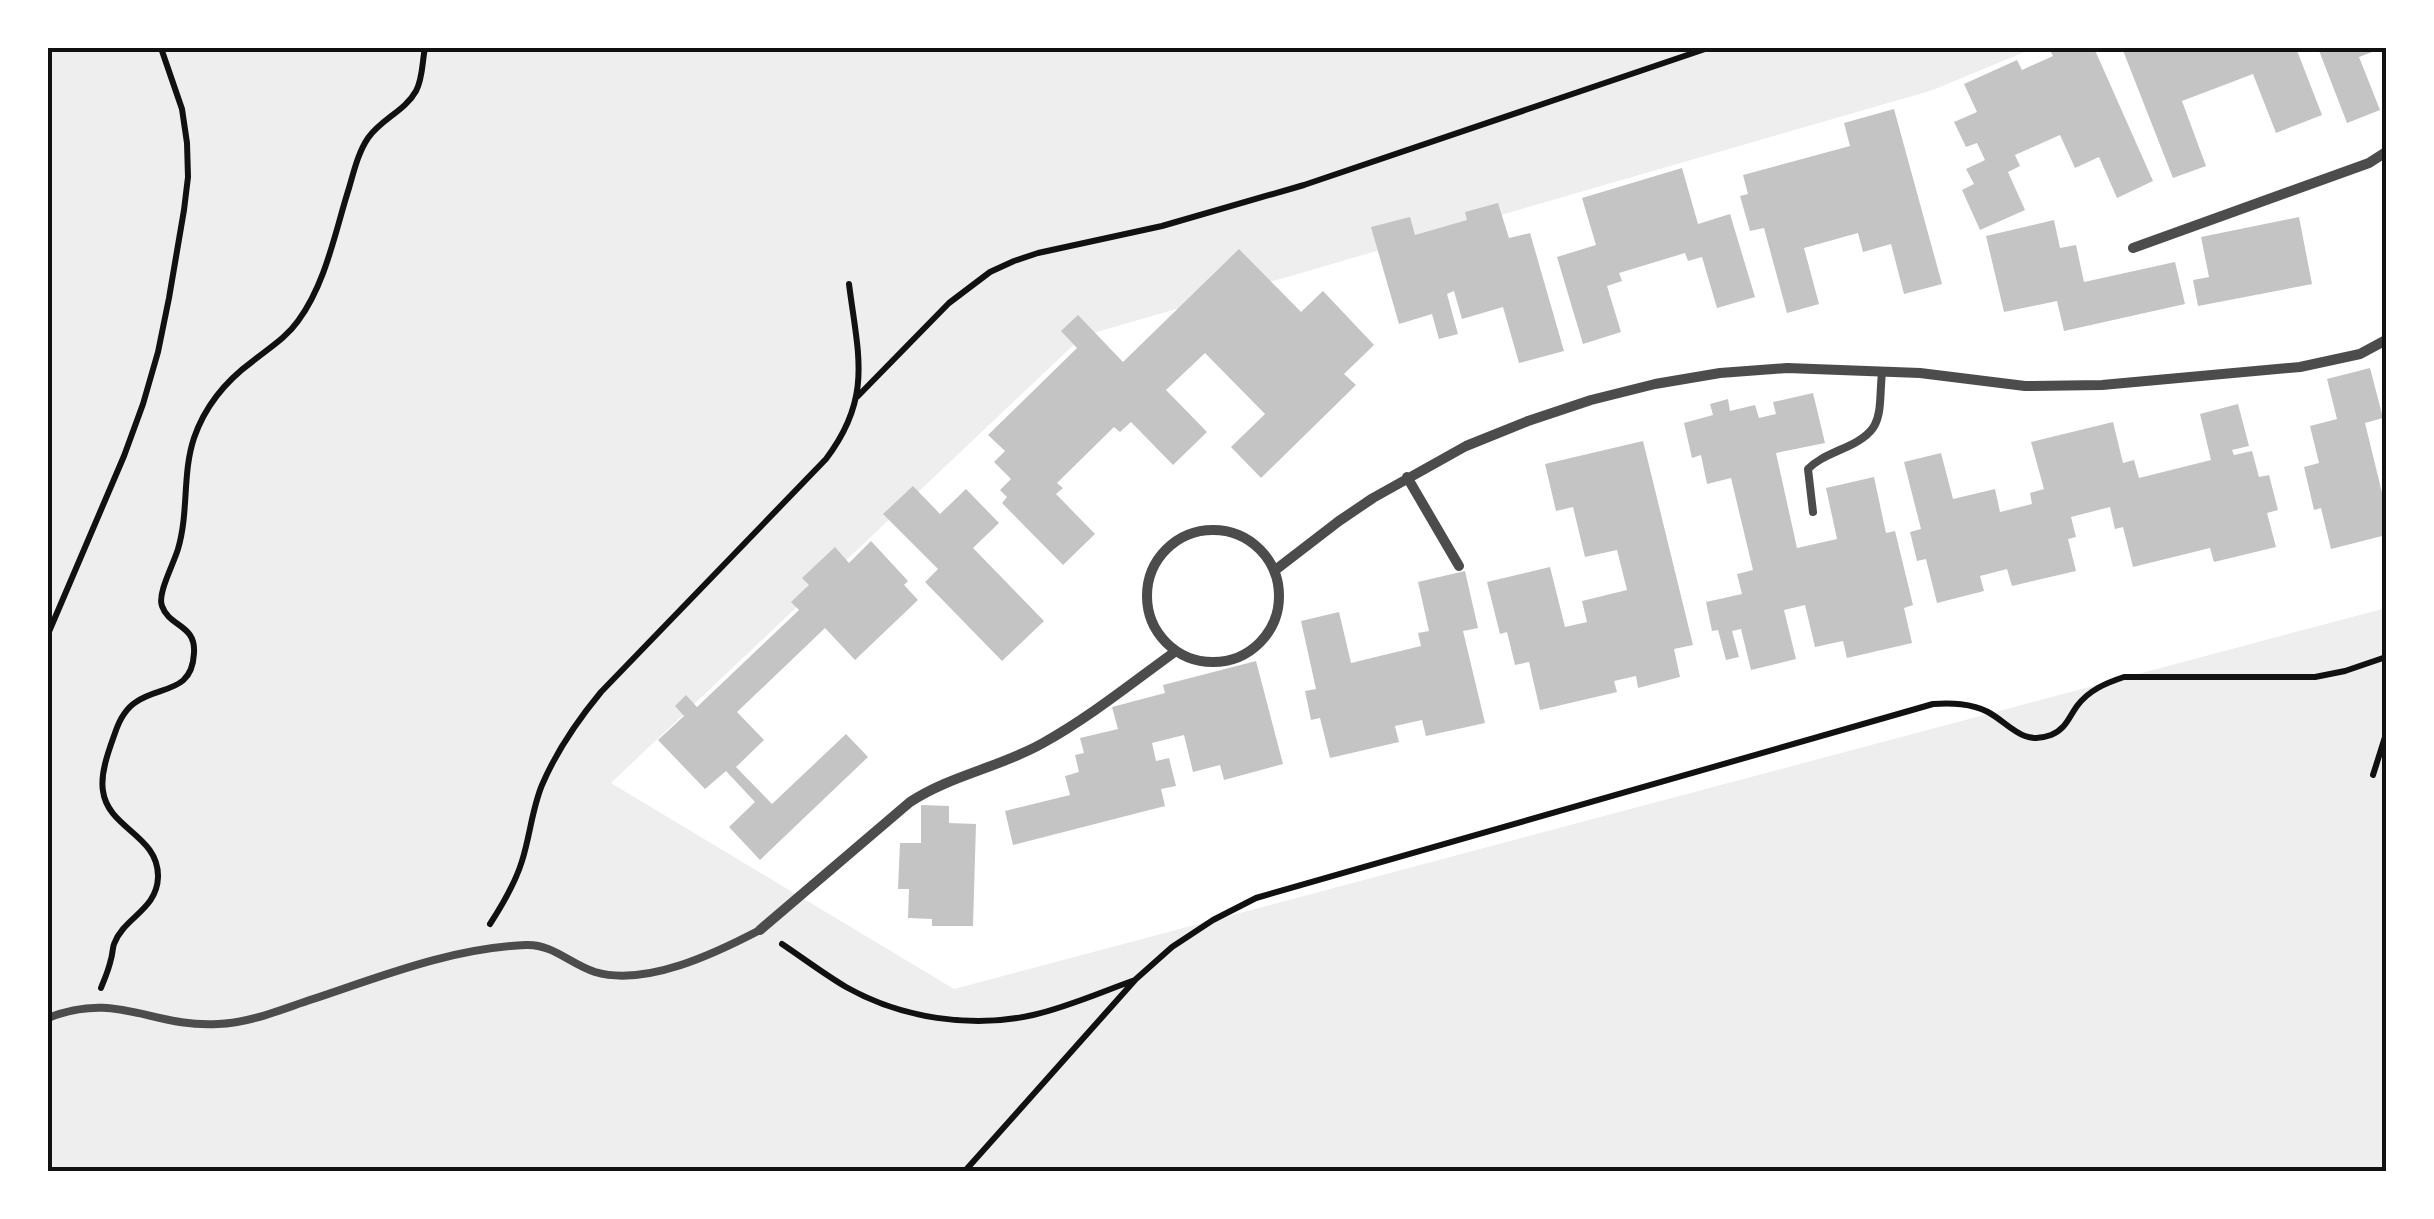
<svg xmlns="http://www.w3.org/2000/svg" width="2434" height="1219" font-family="'DM Sans',sans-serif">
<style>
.green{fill:#eee}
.building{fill:#c4c4c4}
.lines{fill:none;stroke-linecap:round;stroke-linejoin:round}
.path{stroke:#111;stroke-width:6}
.service{stroke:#4c4c4c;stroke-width:8}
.minor{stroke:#4c4c4c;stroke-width:10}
.neatline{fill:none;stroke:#111;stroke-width:4}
</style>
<rect width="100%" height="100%" fill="#fff"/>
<!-- green -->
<path class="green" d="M48,48h1986l-101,42 -850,246 -472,447 343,206 1432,-381v563h-2338z"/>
<!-- building -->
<path class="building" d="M2049,48h45l59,133 -36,17 -18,-41 -24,11 -15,-33 -45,20 5,11 -12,6 17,38 -45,20 -18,-40 12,-6 -8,-15 19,-9 -8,-17 -11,4 -12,-25 23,-10 -13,-28 53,-24 5,10 31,-14z
M2122,48h174l26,67 -46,18 -23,-59 -71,27 24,65 -33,12z
M2318,48h65l-24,9 21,53 -33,13z
M1894,109l48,175 -38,10 -13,-50 -28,8 -5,-19 -54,15 15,56 -32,9 -23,-85 -14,3 -10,-35 8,-2 -5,-19 107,-29 -6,-23z
M1682,168l16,56 32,-10 25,83 -38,11 -15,-51 -14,4 -3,-8 -66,20 3,8 -15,5 14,46 -38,12 -26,-87 39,-12 -14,-47z
M1498,203l11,35 21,-5 34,118 -45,12 -16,-56 -41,12 -8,-28 -7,3 11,40 -19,5 -7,-25 -33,10 -28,-97 39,-10 5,18 52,-15 -2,-8z
M2299,217l13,67 -114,22 -5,-26 16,-3 -8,-40z
M2054,220l6,28 16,-3 8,37 91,-20 10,42 -121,27 -7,-30 -53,11 -18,-76z
M1239,249l62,63 22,-21 51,54 -30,29 12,11 -95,93 -30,-31 34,-33 -60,-61 -39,37 41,42 -34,33 -42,-43 -11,10 -6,-5 -57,56 6,5 -7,6 39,40 -32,31 -61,-62 5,-6 -7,-7 11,-11 -17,-17 11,-11 -17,-16 89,-87 -16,-17 17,-16 45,47z
M2370,368l13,50 -18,5 21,86v26l-55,14 -10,-41 -7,2 -10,-43 15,-4 -9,-37 27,-7 -10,-40z
M1813,393l12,50 -49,10 21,95 40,-9 -11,-51 48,-11 12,56 9,-2 18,74 -9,3 8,35 -65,15 -4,-17 -28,6 -10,-42 -21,5 12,49 -45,11 -10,-41 -9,2 7,26 -13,3 -8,-30 -6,1 -6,-29 36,-8 -5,-20 16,-4 -22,-92 -24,6 -6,-29 -9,3 -8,-35 29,-8 -3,-11 18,-5 2,12 25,-6 4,13 17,-4 -3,-12z
M2238,404l11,42 -17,4 2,5 18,-4 7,26 10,-2 9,35 -11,3 9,34 -62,15 -4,-14 -77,19 -10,-40 -8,2 -5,-22 -39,10 5,20 -8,2 8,32 -64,15 -5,-17 -27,7 4,15 -47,12 -11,-44 -9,2 -7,-29 11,-3 -17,-67 37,-9 12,46 42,-10 5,23 32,-8 -2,-11 14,-4 -13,-47 82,-20 10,41 11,-3 5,18 72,-18 -11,-46z
M1643,441l50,204 -19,4 6,28 -42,11 -2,-12 -22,5 3,11 -77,18 -11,-48 -14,3 -8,-33 -7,2 -13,-52 63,-15 15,60 22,-5 -5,-21 45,-11 -10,-40 -32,7 -12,-50 -17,4 -11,-47z
M913,486l27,28 26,-25 33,34 -26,25 71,73 -42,40 -77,-79 13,-13 -55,-55z
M871,541l37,40 -4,4 14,15 -63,60 -30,-32 -88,84 27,28 -28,27 36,37 74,-70 22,23 -108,103 -31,-33 26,-25 -29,-31 -21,18 -47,-49 26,-24 -9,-10 11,-11 11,12 102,-97 -8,-8 18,-17 -7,-7 33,-31 14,16z
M1465,571l13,57 -15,3 22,92 -59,13 -4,-16 -27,6 4,16 -69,16 -10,-40 -9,2 -6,-29 11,-2 -15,-68 38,-9 12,51 70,-17 -3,-13 11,-2 -11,-49z
M1256,661l27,103 -59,16 -4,-15 -27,7 -9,-37 -32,8 4,18 13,-3 7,28 -15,3 4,17 -152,39 -8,-34 65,-16 -5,-19 14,-4 -4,-17 9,-2 -4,-15 38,-9 -6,-22 53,-14 -2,-8z
M921,805l28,1v17l27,1 -3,102h-41v-7l-24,-1 1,-29h-11l2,-46h21z"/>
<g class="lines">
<!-- path -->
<path class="path" d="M857,397l92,-94 41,-31 24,-11 24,-8 124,-27 142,-41 404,-137
M48,634l76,-178 19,-52 15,-52 11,-54 15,-88 4,-33 -1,-34 -5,-34 -21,-61
M2373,775l13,-41
M490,924c13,-20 25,-40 32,-63 8,-25 10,-52 20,-76 15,-35 35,-64 59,-93l225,-233c47,-62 32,-104 23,-175
M782,944c21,14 42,30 64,43 55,31 125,42 187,28 35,-8 68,-23 102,-35
M101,988c4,-10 8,-19 10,-29 1,-2 2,-13 3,-15 10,-27 43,-34 44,-67 1,-42 -50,-48 -55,-86 -3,-18 6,-41 12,-58 4,-12 10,-24 21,-31 24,-17 56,-8 58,-49 2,-29 -25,-26 -32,-47 -5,-12 12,-43 16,-57 11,-37 4,-75 16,-111 11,-32 33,-58 59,-77 16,-13 33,-23 45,-40 28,-38 37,-89 51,-133 5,-17 9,-35 19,-50 13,-19 37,-27 48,-47 7,-13 6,-29 9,-43
M964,1172l172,-193 36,-32 41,-27 43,-22 677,-194c18,-1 38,-1 55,8 22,12 34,34 63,23 15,-6 18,-18 26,-29 12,-16 29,-23 47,-29h191l30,-6 41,-14"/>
<!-- service -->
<path class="service" d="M1813,512l-5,-43c10,-10 21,-14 34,-20 44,-18 36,-34 40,-77
M48,1018c69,-28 104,10 170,6 33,-1 64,-15 95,-25 69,-23 139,-51 213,-54 27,-1 44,19 69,27 51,15 121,-19 165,-42"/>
<!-- minor -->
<path class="minor" d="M2133,248l236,-85 17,-11
M1407,477l52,89
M1147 596a66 66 0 1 1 132 0a66 66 0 1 1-132 0Z
M1274,571l65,-50 34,-23 93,-52 62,-25 63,-21 64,-16 65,-11 67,-5 133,5 105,13 77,-1 198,-18 60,-13 26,-14
M760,930l150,-128c41,-27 91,-35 133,-59 47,-26 90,-61 133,-92"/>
</g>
<!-- border -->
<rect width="2434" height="1219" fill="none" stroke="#ffffff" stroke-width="100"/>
<rect x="50" y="50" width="2334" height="1119" class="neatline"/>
</svg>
